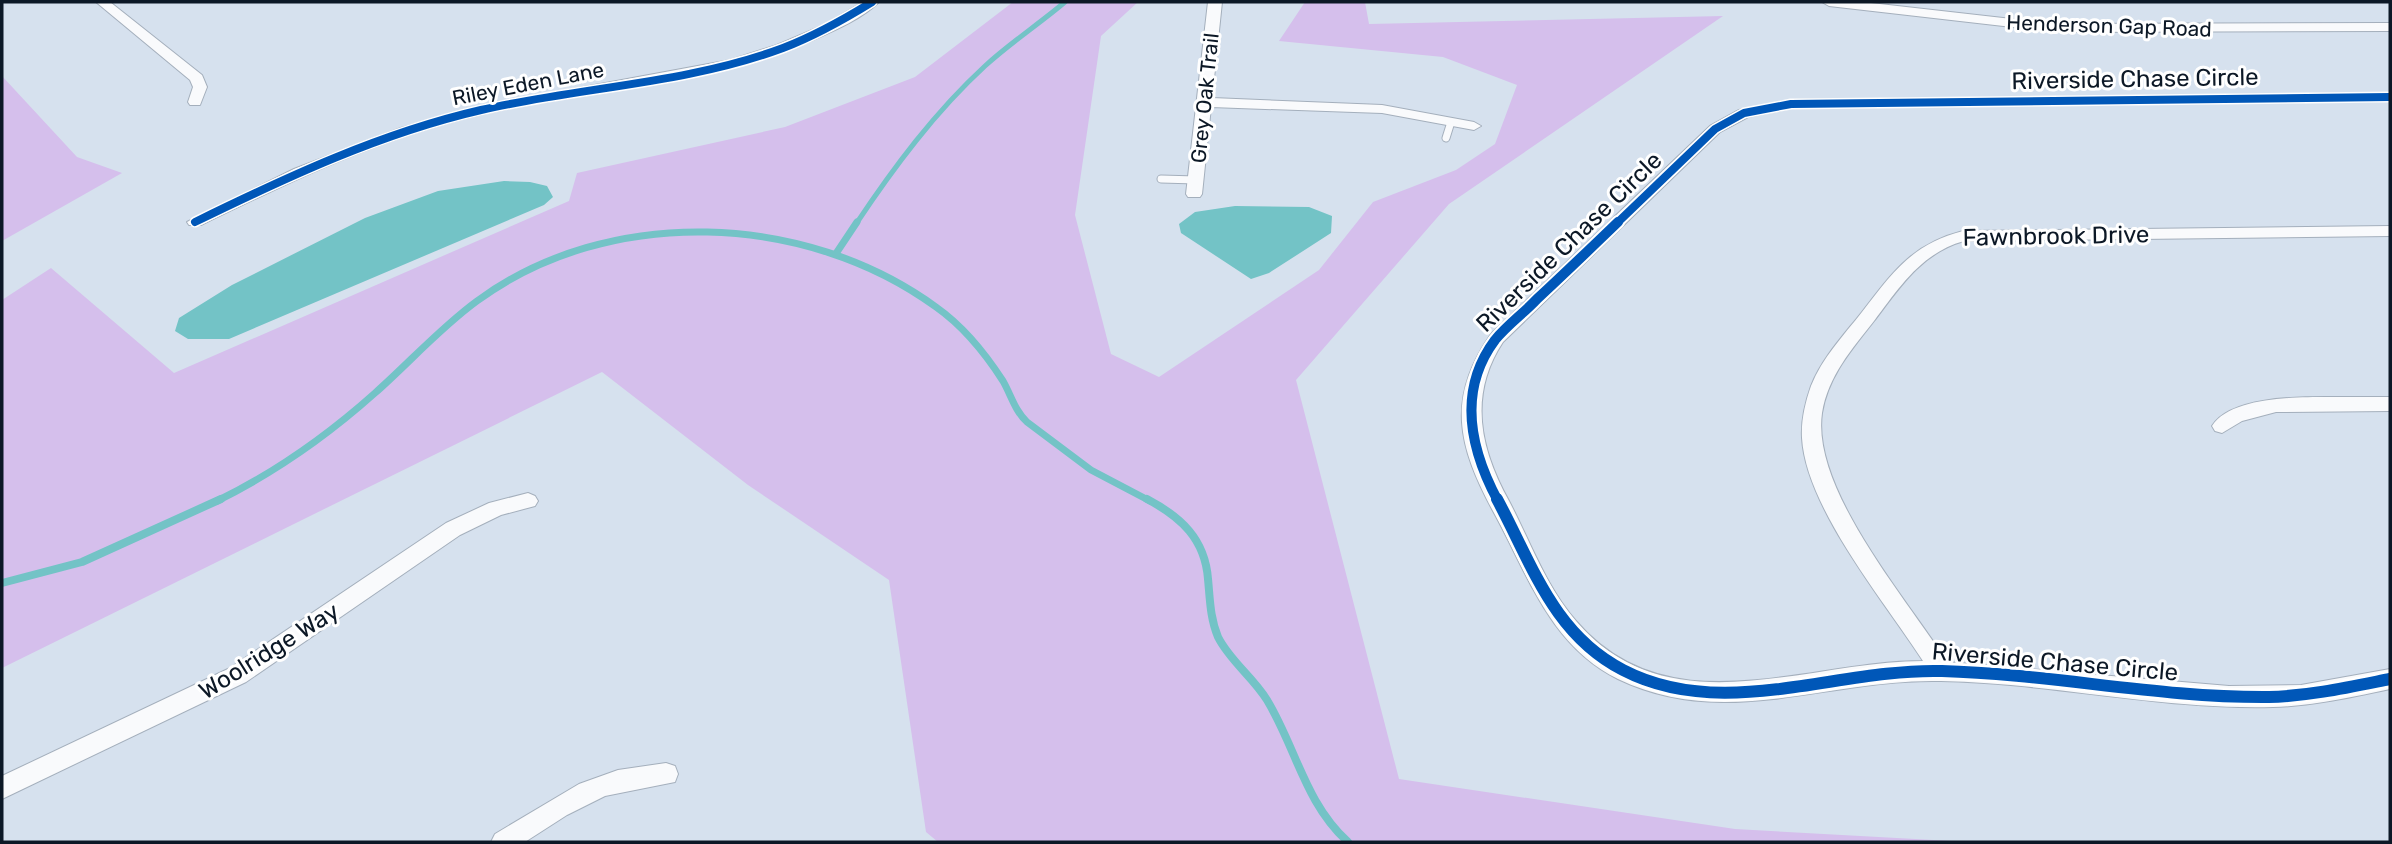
<svg xmlns="http://www.w3.org/2000/svg" width="2392" height="844" font-family="Rubik,sans-serif">
<style>
.green{fill:#d5bfec}
.water{fill:#73c3c6}
.lines{fill:none;stroke-linecap:round;stroke-linejoin:round}
.stream-far2{stroke:#73c3c6;stroke-width:5}
.stream-far1{stroke:#73c3c6;stroke-width:7}
.stream{stroke:#73c3c6;stroke-width:8}
.lane-casing{stroke:#a4afbc;stroke-width:9}
.street-casing{stroke:#a4afbc;stroke-width:2}
.lane{stroke:#f9fafc;stroke-width:7}
.street{fill:#f9fafc;fill-rule:evenodd}
.cycleway-far2-casing{stroke:#fff;stroke-width:11}
.cycleway-far1-casing{stroke:#fff;stroke-width:14}
.cycleway-casing{stroke:#fff;stroke-width:17}
.cycleway-far2{stroke:#0057b8;stroke-width:8}
.cycleway-far1{stroke:#0057b8;stroke-width:10}
.cycleway{stroke:#0057b8;stroke-width:12}
.labels{text-anchor:middle;stroke-width:6;stroke-linejoin:round;paint-order:stroke}
.far-street-label{font-size:21px;fill:#0c1826;stroke:#fff}
.street-label{font-size:24px;fill:#0c1826;stroke:#fff}
</style>
<rect width="100%" height="100%" fill="#d6e1ee"/>
<!-- green -->
<path class="green" d="M1013,2h125l-37,34 -26,179 36,139 48,23 160,-107 54,-68 83,-32 39,-26 22,-59 -74,-28 -164,-16 26,-39h60l4,22 354,-8 -274,188 -153,176 103,399 336,50 235,13h-1032l-12,-10 -37,-252 -141,-95 -146,-113 -600,296v-368l49,-32 123,105 395,-172 8,-28 208,-46 130,-50z
M2,76l75,81 45,16 -120,68z"/>
<!-- water -->
<path class="water" d="M504,181l26,1 17,4 6,11 -9,8 -315,134h-41l-13,-8 4,-13 53,-33 133,-67 73,-27z
M1235,206l74,1 23,9 -1,17 -62,40 -18,6 -70,-46 -2,-9 16,-12z"/>
<g class="lines">
<!-- stream-far2 -->
<path class="stream-far2" d="M856,224c38,-57 79,-112 129,-158 25,-23 54,-42 80,-64"/>
<!-- stream-far1 -->
<path class="stream-far1" d="M837,252l20,-30
M217,501c57,-28 111,-66 158,-108 34,-30 65,-65 102,-92 132,-97 329,-89 459,6 27,19 49,46 67,74 8,14 12,30 24,41l64,48 59,31"/>
<!-- stream -->
<path class="stream" d="M1147,499c34,18 58,40 61,80 2,20 2,39 10,58 12,24 35,40 49,63 29,48 38,103 81,142
M2,583l80,-21 139,-63"/>
<!-- lane casing -->
<g class="lane-casing">
<path id="lane" d="M1446,138l5,-16
M1161,179l35,1"/>
</g>
<!-- street casing -->
<g class="street-casing">
<path id="street" d="M96,2h14l92,73 5,12 -7,18h-10l-2,-3 5,-15 -3,-7z
M863,2h16c-16,16 -43,28 -64,37 -116,51 -244,50 -365,83 -87,24 -169,64 -249,103h-12l-2,-3 107,-53 107,-41 80,-22 249,-46 47,-15 47,-20z
M1208,2h14l-10,96 170,7 92,17 7,4 -7,4 -92,-17 -171,-6 -9,87 -2,3h-12l-2,-3z
M1822,2h40l194,22 334,-1v8l-334,1 -227,-26z
M2390,93v8l-599,7 -43,9 -28,15 -217,210c-35,53 -23,107 6,159 21,40 37,86 67,120 92,108 230,40 347,40 -38,-59 -117,-153 -121,-223 -1,-17 3,-35 9,-52 11,-28 33,-51 51,-74 31,-40 50,-68 101,-81l427,-5v10l-426,5c-43,12 -65,47 -90,80 -22,28 -46,55 -52,92 -11,76 85,186 125,249l282,24 72,-1 89,-16v20c-38,8 -78,17 -117,18 -112,3 -221,-24 -332,-26 -112,-3 -215,50 -323,-2 -69,-34 -90,-105 -125,-168 -35,-65 -47,-113 -2,-177l219,-208 29,-16 52,-10z
M2326,397h64v14l-114,1 -34,9 -20,12 -7,-2 -3,-5c18,-29 84,-29 114,-29z
M528,493l7,3 3,5 -3,5 -34,9 -41,20 -214,147 -244,117v-23l228,-108 216,-145 43,-20z
M666,763l9,3 3,8 -3,8 -70,14 -38,19 -42,27h-34l4,-8 84,-50 39,-14z"/>
</g>
<!-- lane -->
<use href="#lane" class="lane"/>
<!-- street -->
<use href="#street" class="street"/>
<!-- cycleway-far2 casing -->
<g class="cycleway-far2-casing">
<path id="cycleway-far2" d="M195,222c92,-45 186,-89 286,-112 100,-23 205,-26 302,-62 31,-12 60,-28 89,-46
M1616,224l99,-95 29,-16 47,-9 599,-7"/>
</g>
<!-- cycleway-far1 casing -->
<g class="cycleway-far1-casing">
<path id="cycleway-far1" d="M1498,501c-28,-52 -41,-110 -3,-161 12,-15 29,-27 42,-41 27,-25 54,-51 81,-77"/>
</g>
<!-- cycleway casing -->
<g class="cycleway-casing">
<path id="cycleway" d="M1497,499c35,65 56,135 126,171 100,52 214,-2 319,1 109,3 218,27 327,26 41,-1 81,-10 121,-18"/>
</g>
<!-- cycleway-far2 -->
<use href="#cycleway-far2" class="cycleway-far2"/>
<!-- cycleway-far1 -->
<use href="#cycleway-far1" class="cycleway-far1"/>
<!-- cycleway -->
<use href="#cycleway" class="cycleway"/>
</g>
<g class="labels">
<!-- far-street labels -->
<g class="far-street-label">
<text transform="translate(2109 26) rotate(2)" y="7">Henderson Gap Road</text>
<text transform="translate(528 84) rotate(-11)" y="7">Riley Eden Lane</text>
<text transform="translate(1205 98) rotate(-84)" y="7">Grey Oak Trail</text>
</g>
<!-- street labels -->
<g class="street-label">
<text transform="translate(2135 79) rotate(-1)" y="8">Riverside Chase Circle</text>
<text transform="translate(2056 236) rotate(-1)" y="8">Fawnbrook Drive</text>
<text transform="translate(1569 242) rotate(-44)" y="8">Riverside Chase Circle</text>
<text transform="translate(269 651) rotate(-32)" y="8">Woolridge Way</text>
<text transform="translate(2055 662) rotate(5)" y="8">Riverside Chase Circle</text>
</g>
</g>
<!-- border -->
<rect width="2392" height="844" fill="none" stroke="#0c1826" stroke-width="7"/>
</svg>
